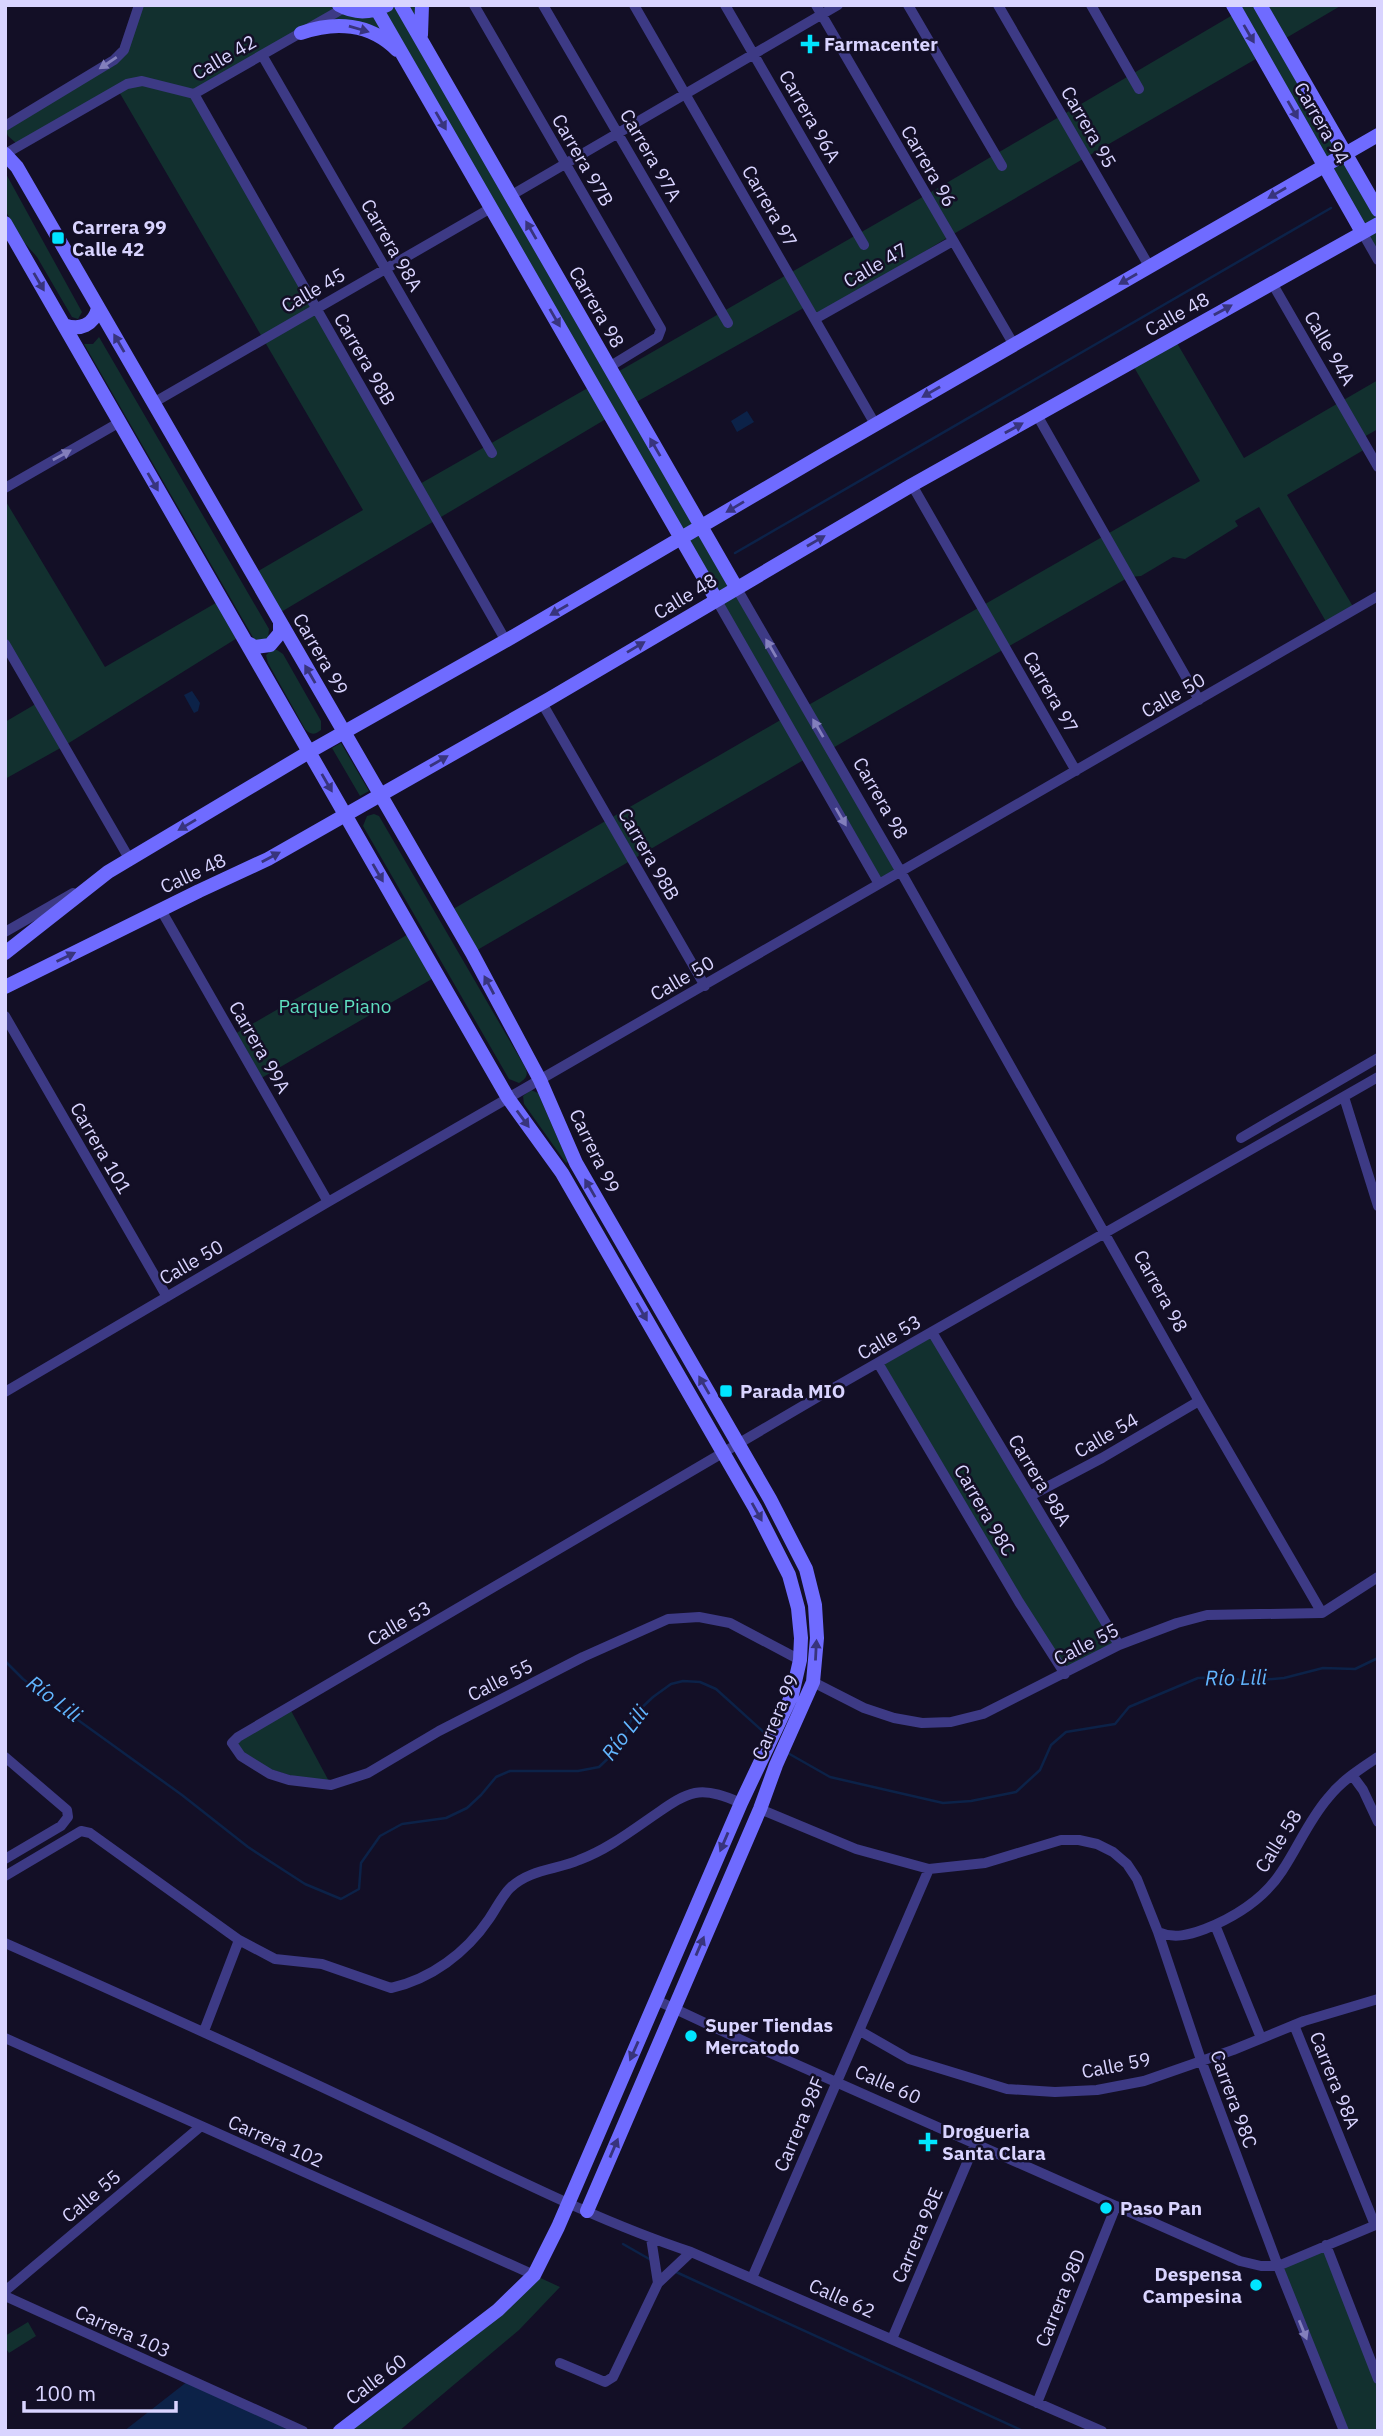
<svg xmlns="http://www.w3.org/2000/svg" width="1383" height="2436" font-family="'IBM Plex Sans',sans-serif">
<style>
.green{fill:#12302f;fill-rule:evenodd}
.water{fill:#0c2248}
.lines{fill:none;stroke-linecap:round;stroke-linejoin:round}
.stream{stroke:#0c2248;stroke-width:2.5}
.street{stroke:#3d3a85;stroke-width:10}
.secondary{stroke:#6f6bff;stroke-width:14}
.oneway{fill:#38347d}
.oneway2{fill:#837fbc}
.poi-dot{fill:#00e5ff;stroke:#130f26;stroke-width:2.5}
.labels{text-anchor:middle;stroke-width:5;stroke-linejoin:round;paint-order:stroke}
.poi-label{font-size:19px;font-weight:bold;fill:#d9d4ff;stroke:#130f26;text-anchor:start}
.street-label{font-size:19px;fill:#d9d4ff;stroke:#130f26}
.park-label{font-size:19px;fill:#5fe0c0;stroke:#130f26}
.water-label{font-size:21px;font-style:italic;fill:#62b6ff;stroke:#130f26}
</style>
<rect width="100%" height="100%" fill="#130f26"/>
<!-- green -->
<path class="green" d="M139,5h283l-1,35 193,334 312,-179 310,-182 -3,-8h109l-61,36 97,169v50l-117,-204 -311,180 -135,83 -8,-13 -176,99 174,302 395,-226 -69,-119 43,-24 70,120 134,-78v49l-16,9 5,10 -80,47 68,115 -27,15 -69,-118 -24,14 3,5 -53,33 -12,-2 -32,19 -12,1 -298,172 70,123 -22,12 -72,-126 -335,195 -24,-41 336,-194 -173,-302 -335,199 -23,-41 110,-64 -245,-420 -102,53 -8,-7 -2,-5 108,-71zM320,26l58,9 29,27 186,323 -175,100 -224,-391z
M5,172l77,140 -4,7 -6,-2 -35,-60 -15,-17 -17,-30z
M99,337l170,292 -1,10 -7,4 -7,-4 -170,-295h9z
M5,500l100,167 116,-67 21,35 -178,111 -59,33v-57l34,-20 -34,-58z
M272,650h5l6,4 38,67v9c-6,5 -11,5 -16,-1l-37,-66 -2,-8z
M341,743l28,48 -9,5 -28,-48z
M374,814l5,2 146,251c4,8 1,12 -6,16l-10,-4 -146,-253 4,-10z
M412,932l25,44 -179,104 -25,-45z
M531,1090l7,3 30,69 -2,1 -42,-59 -1,-8z
M932,1332l187,313 -54,29 -187,-311z
M289,1707l42,78h-10l-67,-21 -20,-24z
M1326,2245l52,134v52h-34l-66,-165z
M534,2275l26,12 -41,43 -120,101h-59z
M28,2322l8,14 -27,17 -4,-6v-11z"/>
<!-- water -->
<path class="water" d="M747,411l7,11 -17,10 -6,-11z
M192,691l8,12 -2,8 -4,2 -10,-18z
M188,2381l115,50h-179z"/>
<g class="lines">
<!-- stream -->
<path class="stream" d="M735,553l596,-345
M5,1661l18,18 30,23 129,93 66,52 57,37 36,15 18,-10 2,-26 19,-27 22,-12 44,-6 21,-10 14,-13 15,-18 14,-6h68l21,-4 19,-18 15,-33 20,-19 18,-13 12,-3 17,1 16,7 52,47
M786,1752l44,25 113,26 28,-2 45,-9 24,-22 11,-25 15,-13 49,-8 14,-17 69,-29 24,-1 25,4 37,-3 39,-10 32,1 23,-11
M623,2244l28,16
M676,2272l347,159"/>
<!-- street -->
<path class="street" d="M474,5l187,324 -3,8 -49,30
M543,5l185,318
M634,5l241,419
M725,5l139,240
M816,5l198,340
M908,5l94,161
M998,5l151,261
M1091,5l48,84
M262,55l230,398
M194,94l312,547
M5,126l109,-66 10,-10 15,-45
M5,154l122,-70 15,-3 52,13 150,-86
M510,196l328,-191
M1362,232l16,28
M1272,283l106,184
M815,319l138,-78
M153,403l338,-195
M1037,415l162,285
M912,485l164,286
M5,488l115,-66
M736,587l165,285 298,529 123,212
M716,599l163,285
M5,644l125,216
M542,703l163,283
M161,910l167,292
M5,932l68,-39
M5,1016l162,281
M1344,1097l34,109
M1241,1138l137,-80
M932,1332l187,313
M878,1363l141,239 46,72
M5,1392l323,-190 1050,-606
M1030,1496l72,-38 97,-57
M800,1660l-70,-37 -31,-6 -31,2 -85,38 -144,74 -71,42 -37,12 -42,-5 -19,-6 -29,-18 -9,-13 6,-6 585,-343 555,-317
M813,1682l51,26 30,10 28,5 29,-1 32,-8 136,-69 58,-22 30,-8 115,-2 56,-36
M5,1757l62,53 1,7 -7,9 -56,33
M1352,1775l11,15 15,32
M760,1809l96,40 73,20 56,-6 76,-23h18l18,4 16,8 14,12 10,15 21,53 43,128 77,206 66,165
M5,1876l76,-45 9,2 149,107 -35,91
M1215,1925l46,113
M1158,1932c16,7 31,3 47,-3 30,-12 59,-30 77,-58 16,-24 27,-51 46,-73 13,-17 32,-29 50,-41
M239,1940l36,19 47,5 69,24c40,-9 75,-35 98,-69 7,-10 13,-23 21,-31 20,-19 46,-18 69,-28 27,-10 51,-28 74,-44 12,-8 27,-20 42,-23 15,-3 32,4 46,10
M5,1943c131,58 261,117 391,179 97,45 193,96 295,130l411,179
M656,2000l94,44 490,217 21,5h17l100,-42
M1294,2025l81,200
M860,2031l49,28 98,30 48,3 42,-2 47,-9 89,-31 71,-29 74,-22
M5,2038l529,237
M651,2238l7,45
M1326,2245l52,134
M752,2278l177,-409
M5,2291l195,-164
M5,2296l298,135
M892,2339l83,-195
M560,2363l45,19 8,-5 45,-94 33,-31
M1037,2403l79,-197"/>
<!-- secondary -->
<path class="secondary" d="M339,5c16,9 32,8 48,0
M401,5l335,582
M1233,5l129,227
M1260,5l118,205
M377,10l339,589
M301,33c34,-12 69,-10 96,17
M421,35l1,-30
M5,154l12,13 455,786 68,127 36,83 194,336 36,70 9,36 2,33 -4,44 -37,83 -16,44 -173,402
M5,223l503,875 54,75 193,335 34,67 9,33 3,30 -1,22 -8,35 -51,108 -183,424 -24,48 -36,35 -158,121
M64,325c16,6 30,0 34,-17
M246,642l9,5 15,-2 10,-12v-10
M5,953l103,-81 201,-120 205,-116 312,-183 552,-318
M5,987l194,-96 69,-32 281,-160 363,-214 466,-261"/>
</g>
<!-- one-way arrows -->
<defs><path id="oneway-solid" d="M-6-.8H1V-3.2L6.5 0L1 3.2V.8H-6Z" transform="scale(1.75)"/></defs>
<g class="oneway">
<use href="#oneway-solid" transform="translate(359 29) rotate(16)"/>
<use href="#oneway-solid" transform="translate(1249 34) rotate(60)"/>
<use href="#oneway-solid" transform="translate(1293 110) rotate(60)"/>
<use href="#oneway-solid" transform="translate(441 121) rotate(60)"/>
<use href="#oneway-solid" transform="translate(1277 193) rotate(150)"/>
<use href="#oneway-solid" transform="translate(531 230) rotate(-120)"/>
<use href="#oneway-solid" transform="translate(1128 279) rotate(150)"/>
<use href="#oneway-solid" transform="translate(39 282) rotate(60)"/>
<use href="#oneway-solid" transform="translate(1223 310) rotate(-29)"/>
<use href="#oneway-solid" transform="translate(555 318) rotate(60)"/>
<use href="#oneway-solid" transform="translate(119 343) rotate(-120)"/>
<use href="#oneway-solid" transform="translate(931 392) rotate(150)"/>
<use href="#oneway-solid" transform="translate(1014 428) rotate(-29)"/>
<use href="#oneway-solid" transform="translate(655 447) rotate(-120)"/>
<use href="#oneway-solid" transform="translate(153 482) rotate(60)"/>
<use href="#oneway-solid" transform="translate(735 507) rotate(149)"/>
<use href="#oneway-solid" transform="translate(816 541) rotate(-30)"/>
<use href="#oneway-solid" transform="translate(559 610) rotate(150)"/>
<use href="#oneway-solid" transform="translate(636 647) rotate(-31)"/>
<use href="#oneway-solid" transform="translate(310 674) rotate(-120)"/>
<use href="#oneway-solid" transform="translate(439 761) rotate(-30)"/>
<use href="#oneway-solid" transform="translate(327 783) rotate(60)"/>
<use href="#oneway-solid" transform="translate(187 825) rotate(149)"/>
<use href="#oneway-solid" transform="translate(271 857) rotate(-28)"/>
<use href="#oneway-solid" transform="translate(378 873) rotate(60)"/>
<use href="#oneway-solid" transform="translate(66 957) rotate(-26)"/>
<use href="#oneway-solid" transform="translate(489 985) rotate(-118)"/>
<use href="#oneway-solid" transform="translate(523 1119) rotate(54)"/>
<use href="#oneway-solid" transform="translate(590 1188) rotate(-120)"/>
<use href="#oneway-solid" transform="translate(642 1312) rotate(60)"/>
<use href="#oneway-solid" transform="translate(704 1385) rotate(-120)"/>
<use href="#oneway-solid" transform="translate(757 1512) rotate(61)"/>
<use href="#oneway-solid" transform="translate(816 1650) rotate(-87)"/>
<use href="#oneway-solid" transform="translate(724 1842) rotate(113)"/>
<use href="#oneway-solid" transform="translate(700 1946) rotate(-67)"/>
<use href="#oneway-solid" transform="translate(634 2051) rotate(114)"/>
<use href="#oneway-solid" transform="translate(614 2148) rotate(-67)"/>
</g>
<g class="oneway2">
<use href="#oneway-solid" transform="translate(108 63) rotate(146)"/>
<use href="#oneway-solid" transform="translate(62 455) rotate(-29)"/>
<use href="#oneway-solid" transform="translate(771 648) rotate(-120)"/>
<use href="#oneway-solid" transform="translate(818 728) rotate(-120)"/>
<use href="#oneway-solid" transform="translate(841 817) rotate(60)"/>
<use href="#oneway-solid" transform="translate(1303 2330) rotate(68)"/>
</g>
<!-- markers -->
<g class="poi-dot">
<path d="M806.5 33.5h7v7h7v7h-7v7h-7v-7h-7v-7h7z"/>
<rect x="51" y="231" width="14" height="14" rx="3.5"/>
<rect x="719" y="1384" width="14" height="14" rx="3.5"/>
<circle cx="691" cy="2036" r="7"/>
<path d="M924.5 2131.5h7v7h7v7h-7v7h-7v-7h-7v-7h7z"/>
<circle cx="1106" cy="2208" r="7"/>
<circle cx="1256" cy="2285" r="7"/>
</g>
<g class="labels">
<!-- poi labels -->
<g class="poi-label">
<text x="824" y="51">Farmacenter</text>
<text x="72" y="234">Carrera 99<tspan x="72" dy="22">Calle 42</tspan></text>
<text x="740" y="1398">Parada MIO</text>
<text x="705" y="2032">Super Tiendas<tspan x="705" dy="22">Mercatodo</tspan></text>
<text x="942" y="2138">Drogueria<tspan x="942" dy="22">Santa Clara</tspan></text>
<text x="1120" y="2215">Paso Pan</text>
<text x="1242" y="2281" text-anchor="end">Despensa<tspan x="1242" dy="22">Campesina</tspan></text>
</g>
<!-- street labels -->
<g class="street-label">
<text transform="translate(224 57) rotate(-30)" y="7">Calle 42</text>
<text transform="translate(810 116) rotate(60)" y="7">Carrera 96A</text>
<text transform="translate(1322 123) rotate(60)" y="7">Carrera 94</text>
<text transform="translate(1089 127) rotate(60)" y="7">Carrera 95</text>
<text transform="translate(651 155) rotate(60)" y="7">Carrera 97A</text>
<text transform="translate(583 160) rotate(60)" y="7">Carrera 97B</text>
<text transform="translate(929 166) rotate(60)" y="7">Carrera 96</text>
<text transform="translate(770 206) rotate(60)" y="7">Carrera 97</text>
<text transform="translate(392 245) rotate(60)" y="7">Carrera 98A</text>
<text transform="translate(875 265) rotate(-30)" y="7">Calle 47</text>
<text transform="translate(313 290) rotate(-30)" y="7">Calle 45</text>
<text transform="translate(597 307) rotate(60)" y="7">Carrera 98</text>
<text transform="translate(1177 314) rotate(-29)" y="7">Calle 48</text>
<text transform="translate(1330 348) rotate(60)" y="7">Calle 94A</text>
<text transform="translate(365 359) rotate(60)" y="7">Carrera 98B</text>
<text transform="translate(685 596) rotate(-31)" y="7">Calle 48</text>
<text transform="translate(321 654) rotate(60)" y="7">Carrera 99</text>
<text transform="translate(1051 692) rotate(60)" y="7">Carrera 97</text>
<text transform="translate(1173 695) rotate(-30)" y="7">Calle 50</text>
<text transform="translate(881 798) rotate(60)" y="7">Carrera 98</text>
<text transform="translate(649 854) rotate(60)" y="7">Carrera 98B</text>
<text transform="translate(193 873) rotate(-25)" y="7">Calle 48</text>
<text transform="translate(682 978) rotate(-30)" y="7">Calle 50</text>
<text transform="translate(260 1047) rotate(60)" y="7">Carrera 99A</text>
<text transform="translate(101 1148) rotate(60)" y="7">Carrera 101</text>
<text transform="translate(595 1151) rotate(64)" y="7">Carrera 99</text>
<text transform="translate(191 1262) rotate(-30)" y="7">Calle 50</text>
<text transform="translate(1161 1291) rotate(61)" y="7">Carrera 98</text>
<text transform="translate(889 1337) rotate(-30)" y="7">Calle 53</text>
<text transform="translate(1106 1435) rotate(-30)" y="7">Calle 54</text>
<text transform="translate(1040 1480) rotate(59)" y="7">Carrera 98A</text>
<text transform="translate(985 1510) rotate(60)" y="7">Carrera 98C</text>
<text transform="translate(399 1623) rotate(-30)" y="7">Calle 53</text>
<text transform="translate(1086 1644) rotate(-27)" y="7">Calle 55</text>
<text transform="translate(500 1680) rotate(-27)" y="7">Calle 55</text>
<text transform="translate(775 1717) rotate(-67)" y="7">Carrera 99</text>
<text transform="translate(1278 1841) rotate(-58)" y="7">Calle 58</text>
<text transform="translate(1116 2065) rotate(-11)" y="7">Calle 59</text>
<text transform="translate(1335 2080) rotate(68)" y="7">Carrera 98A</text>
<text transform="translate(888 2084) rotate(24)" y="7">Calle 60</text>
<text transform="translate(1234 2099) rotate(70)" y="7">Carrera 98C</text>
<text transform="translate(799 2124) rotate(-67)" y="7">Carrera 98F</text>
<text transform="translate(276 2141) rotate(24)" y="7">Carrera 102</text>
<text transform="translate(91 2196) rotate(-40)" y="7">Calle 55</text>
<text transform="translate(917 2235) rotate(-67)" y="7">Carrera 98E</text>
<text transform="translate(842 2298) rotate(24)" y="7">Calle 62</text>
<text transform="translate(1060 2298) rotate(-68)" y="7">Carrera 98D</text>
<text transform="translate(123 2331) rotate(24)" y="7">Carrera 103</text>
<text transform="translate(376 2379) rotate(-37)" y="7">Calle 60</text>
</g>
<!-- park labels -->
<g class="park-label">
<text x="335" y="1013">Parque Piano</text>
</g>
<!-- water labels -->
<g class="water-label">
<text transform="translate(1236 1678) rotate(-1)" y="7">Río Lili</text>
<text transform="translate(54 1699) rotate(37)" y="7">Río Lili</text>
<text transform="translate(625 1733) rotate(-53)" y="7">Río Lili</text>
</g>
</g>
<!-- border -->
<rect width="1383" height="2436" fill="none" stroke="#d9d4ff" stroke-width="14"/>
<!-- scale -->
<path d="M24 2401v10h152v-10" fill="none" stroke="#d9d4ff" stroke-width="3.5"/>
<text x="35" y="2401" font-size="21" fill="#d9d4ff" stroke="#130f26" stroke-width="5" paint-order="stroke">100 m</text>
</svg>
